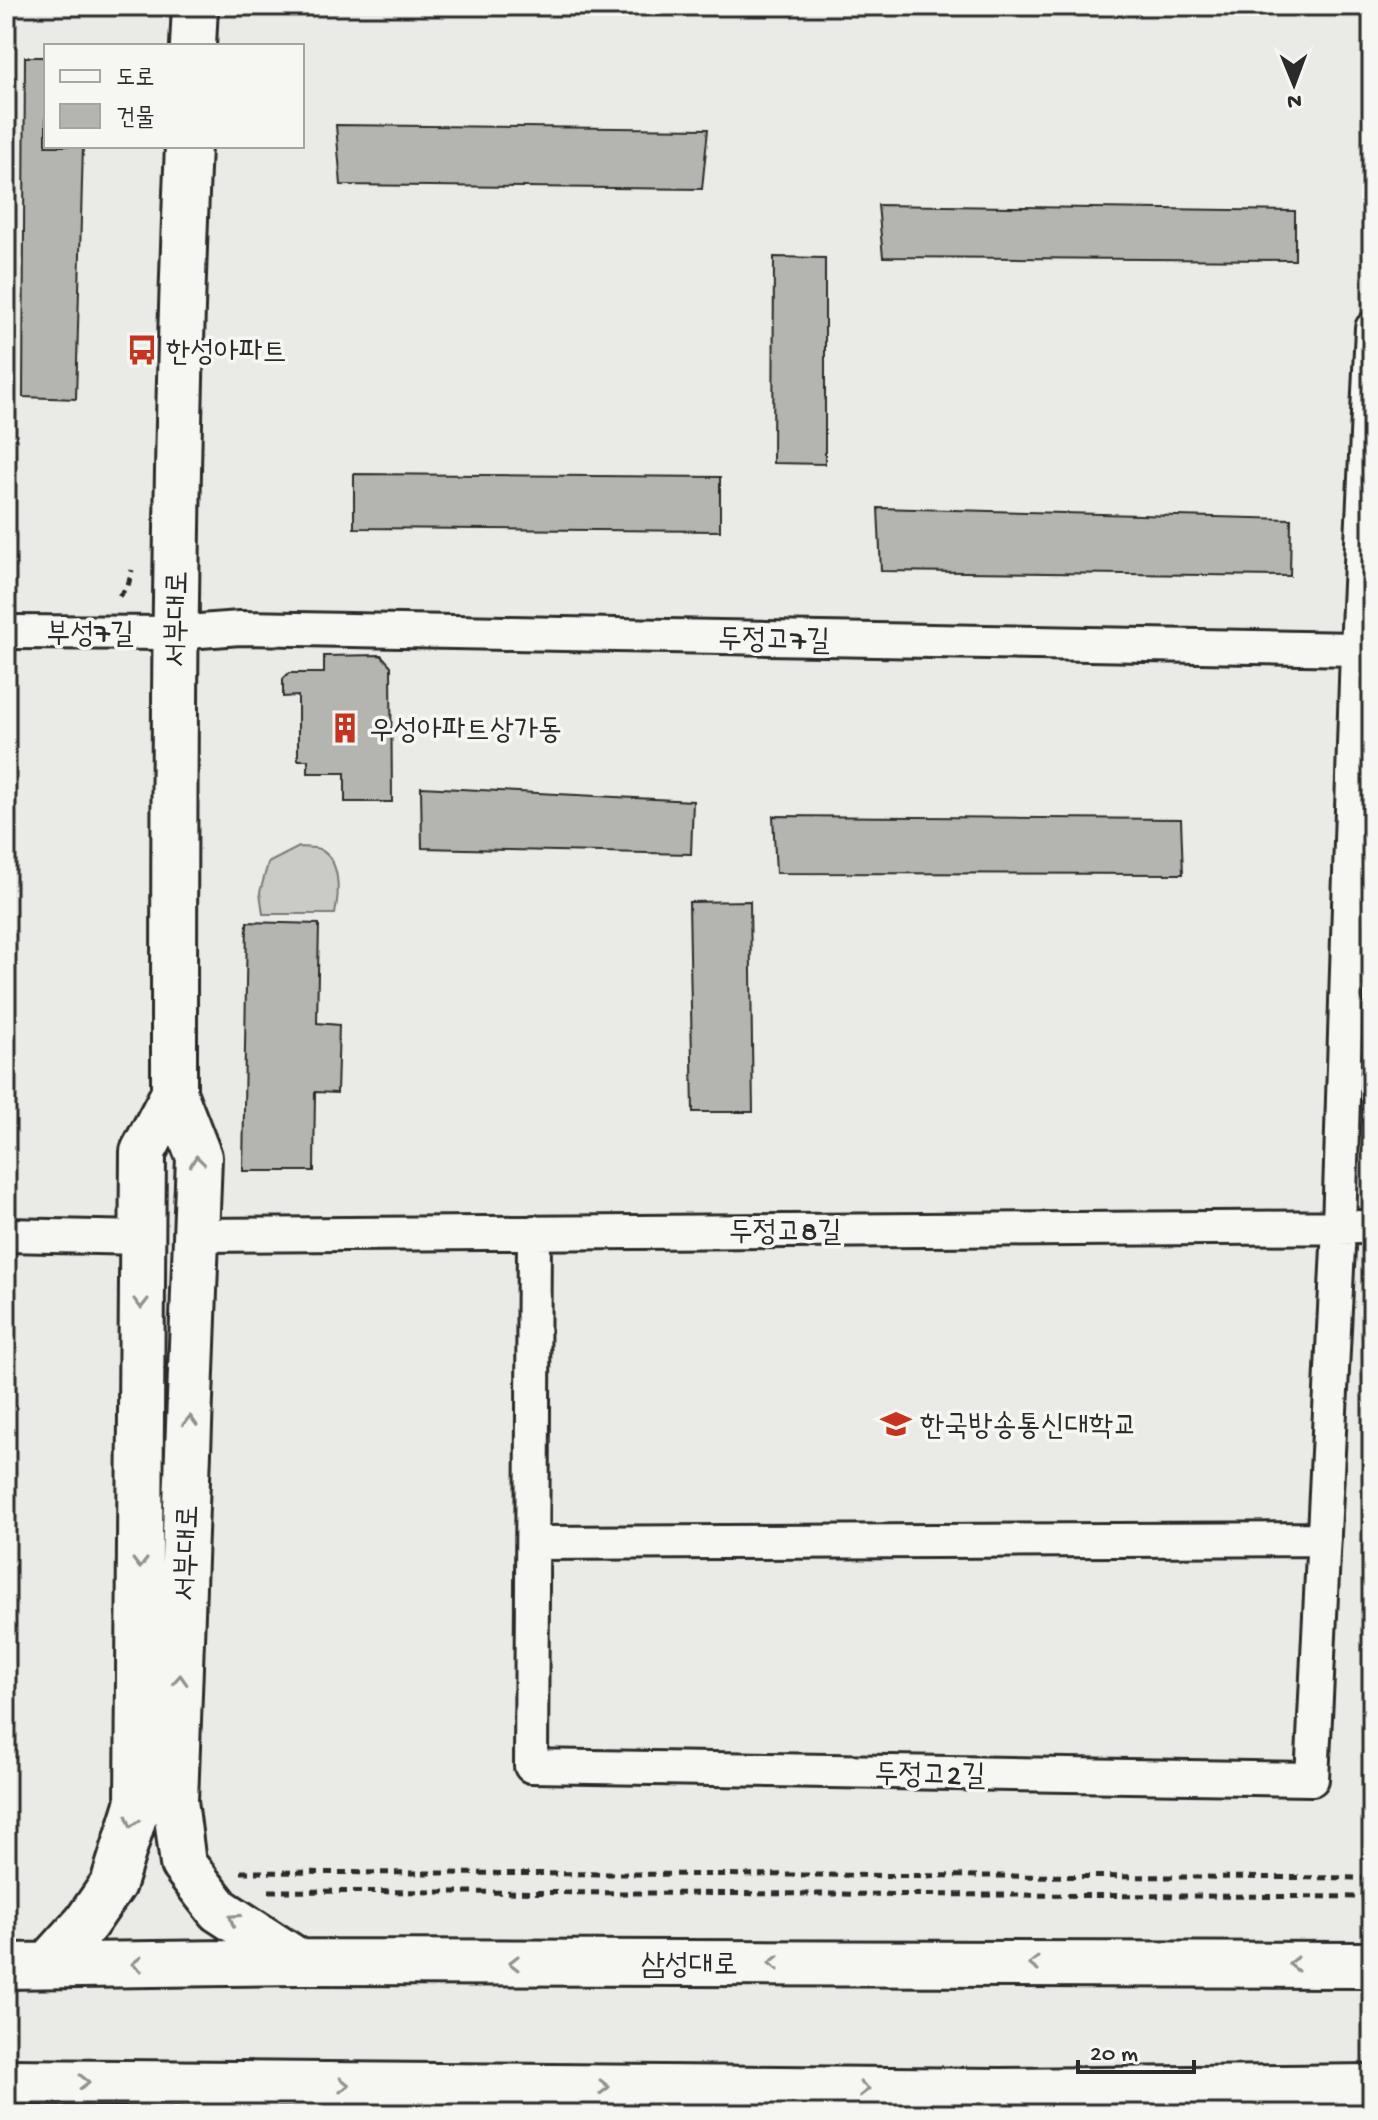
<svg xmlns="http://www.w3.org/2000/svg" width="1378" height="2120" font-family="'Gochi Hand','Poor Story',sans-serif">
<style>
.green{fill:#cacac7;stroke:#7a7a79;stroke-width:2}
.building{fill:#b4b4b1;stroke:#2b2b2b;stroke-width:2}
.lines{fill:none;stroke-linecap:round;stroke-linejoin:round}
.street-casing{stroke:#2b2b2b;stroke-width:38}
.secondary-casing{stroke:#2b2b2b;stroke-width:50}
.path{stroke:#2b2b2b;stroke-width:5;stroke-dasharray:8 6;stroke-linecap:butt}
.street{stroke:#f6f6f2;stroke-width:32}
.secondary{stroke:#f6f6f2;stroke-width:44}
.oneway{stroke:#90908e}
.labels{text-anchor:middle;stroke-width:7;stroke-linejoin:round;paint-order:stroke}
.poi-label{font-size:30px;fill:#2b2b2b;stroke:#f6f6f2;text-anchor:start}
.street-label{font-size:30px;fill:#2b2b2b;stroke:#f6f6f2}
</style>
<rect width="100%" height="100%" fill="#eaeae6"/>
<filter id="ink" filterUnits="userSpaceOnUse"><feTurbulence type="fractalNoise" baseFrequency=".0125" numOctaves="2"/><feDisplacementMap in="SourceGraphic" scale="16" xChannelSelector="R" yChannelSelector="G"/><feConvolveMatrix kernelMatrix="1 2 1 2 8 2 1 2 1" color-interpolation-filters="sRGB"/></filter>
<g filter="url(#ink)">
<!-- green -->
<path class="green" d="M299,847c6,1 15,0 20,2 23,11 20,45 16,65h-72l-3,-22 8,-29z"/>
<!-- building -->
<path class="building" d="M25,57h21v89h37l-7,253 -53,-2z
M336,125l372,4 -6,60 -361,-4z
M878,205l417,6v49l-412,-3z
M774,257l51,1v206l-52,-1z
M354,474l366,3v54l-366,-3z
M878,508l413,11 -1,57 -409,-5z
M381,655l10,11 1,136h-47v-29h-37v-13h-10v-64l-15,1v-18l6,-6h35v-17z
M421,787l272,14 -2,53 -269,-6z
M773,816l408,3 2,55 -407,-1z
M750,901l3,211h-60l-4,-210z
M247,922l72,2 -2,99 22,2 -2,68 -22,-1 -1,79h-71z"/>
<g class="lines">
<!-- street casing -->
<g class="street-casing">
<path id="street" d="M6,632l168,1 66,-5 1117,21 15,-7
M534,1232l-3,534 781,13 27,-552 18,-578 15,-321
M6,1235l136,3
M198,1235l1174,-8
M534,1543l790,-4"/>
</g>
<!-- secondary casing -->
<g class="secondary-casing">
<path id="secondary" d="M193,46l2,-40
M188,146c-14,316 -14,631 -14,947l25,64 -24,644 8,63 36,46 80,52
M48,1965l38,-42 27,-39 25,-80 5,-652 31,-59
M6,1966l293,-4 1073,3
M6,2082l994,9 372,-4"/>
</g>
<!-- path -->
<path class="path" d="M119,596l9,-10 4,-16
M241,1872l1131,6
M269,1891l1103,6"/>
<!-- street -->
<use href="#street" class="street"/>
<!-- secondary -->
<use href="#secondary" class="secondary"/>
</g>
<!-- one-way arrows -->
<defs><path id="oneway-chevron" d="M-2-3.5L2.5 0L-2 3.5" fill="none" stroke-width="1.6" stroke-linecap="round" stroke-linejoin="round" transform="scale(2)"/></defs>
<g class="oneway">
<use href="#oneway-chevron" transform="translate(197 1161) rotate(-97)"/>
<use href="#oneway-chevron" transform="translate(141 1303) rotate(90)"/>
<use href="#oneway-chevron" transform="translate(190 1421) rotate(-88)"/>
<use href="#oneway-chevron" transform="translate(140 1563) rotate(90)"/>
<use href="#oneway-chevron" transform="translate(180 1680) rotate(-87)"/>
<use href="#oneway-chevron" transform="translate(132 1822) rotate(107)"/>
<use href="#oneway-chevron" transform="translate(234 1919) rotate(-147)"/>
<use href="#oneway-chevron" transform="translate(514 1963) rotate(-180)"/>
<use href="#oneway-chevron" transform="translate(774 1963) rotate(-180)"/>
<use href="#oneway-chevron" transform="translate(137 1964) rotate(179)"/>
<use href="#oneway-chevron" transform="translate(1034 1964) rotate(-180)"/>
<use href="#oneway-chevron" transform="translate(1294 1964) rotate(-180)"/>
<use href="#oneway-chevron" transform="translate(84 2082) rotate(1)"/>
<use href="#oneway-chevron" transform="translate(344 2085) rotate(1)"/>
<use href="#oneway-chevron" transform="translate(604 2087) rotate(1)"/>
<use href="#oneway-chevron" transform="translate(864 2089) rotate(1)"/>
</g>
</g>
<!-- icons -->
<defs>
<g id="bus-bare" transform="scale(2.4)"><path d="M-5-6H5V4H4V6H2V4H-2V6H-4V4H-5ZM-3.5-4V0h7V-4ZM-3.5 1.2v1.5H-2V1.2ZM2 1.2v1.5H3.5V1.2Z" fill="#c8321e" stroke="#f6f6f2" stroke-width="2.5" paint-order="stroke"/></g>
<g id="building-bare" transform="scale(2.4)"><path d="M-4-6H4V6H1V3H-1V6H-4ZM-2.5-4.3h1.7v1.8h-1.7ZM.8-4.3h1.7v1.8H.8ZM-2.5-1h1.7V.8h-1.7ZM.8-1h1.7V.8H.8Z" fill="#c8321e" stroke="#f6f6f2" stroke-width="2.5" paint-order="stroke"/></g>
<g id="university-bare" transform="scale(2.4)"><path d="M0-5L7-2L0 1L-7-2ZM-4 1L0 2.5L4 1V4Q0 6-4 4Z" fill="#c8321e" stroke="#f6f6f2" stroke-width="2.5" paint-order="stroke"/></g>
</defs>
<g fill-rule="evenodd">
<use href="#bus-bare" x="142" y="350"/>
<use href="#building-bare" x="345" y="728"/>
<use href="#university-bare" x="896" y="1424"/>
</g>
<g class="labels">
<!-- poi labels -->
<g class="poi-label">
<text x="166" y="360">한성아파트</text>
<text x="369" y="738">우성아파트상가동</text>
<text x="920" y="1434">한국방송통신대학교</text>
</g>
<!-- street labels -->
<g class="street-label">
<text transform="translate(175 619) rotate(-89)" y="10">서부대로</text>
<text x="90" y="642">부성7길</text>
<text transform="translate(774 638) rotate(1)" y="10">두정고7길</text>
<text x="785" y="1240">두정고8길</text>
<text transform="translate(185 1553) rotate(-88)" y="10">서부대로</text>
<text transform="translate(930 1773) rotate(1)" y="10">두정고2길</text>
<text x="689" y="1973">삼성대로</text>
</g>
</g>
<!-- margin -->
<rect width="1378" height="2120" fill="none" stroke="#f6f6f2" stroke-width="32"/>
<rect x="16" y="16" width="1346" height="2088" fill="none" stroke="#2b2b2b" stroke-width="3" filter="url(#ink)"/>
<!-- legend -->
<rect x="44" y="44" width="260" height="104" fill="#f6f6f2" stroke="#a5a5a2" stroke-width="2"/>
<rect x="60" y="70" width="40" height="12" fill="#f6f6f2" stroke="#a5a5a2" stroke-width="2"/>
<text x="116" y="84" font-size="24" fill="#2b2b2b">도로</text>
<rect x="60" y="104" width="40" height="24" fill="#b4b4b1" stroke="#a5a5a2" stroke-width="2"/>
<text x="116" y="124" font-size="24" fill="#2b2b2b">건물</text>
<!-- north arrow -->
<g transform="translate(1294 84) rotate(179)" stroke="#f6f6f2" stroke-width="6" paint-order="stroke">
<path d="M0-6L14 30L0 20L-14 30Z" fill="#2b2b2b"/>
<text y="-12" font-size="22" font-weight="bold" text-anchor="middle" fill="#2b2b2b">N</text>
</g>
<!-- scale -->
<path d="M1078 2060v12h116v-12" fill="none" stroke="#2b2b2b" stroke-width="4"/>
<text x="1090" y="2060" font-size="24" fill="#2b2b2b" stroke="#f6f6f2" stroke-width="6" paint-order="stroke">20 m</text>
</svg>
